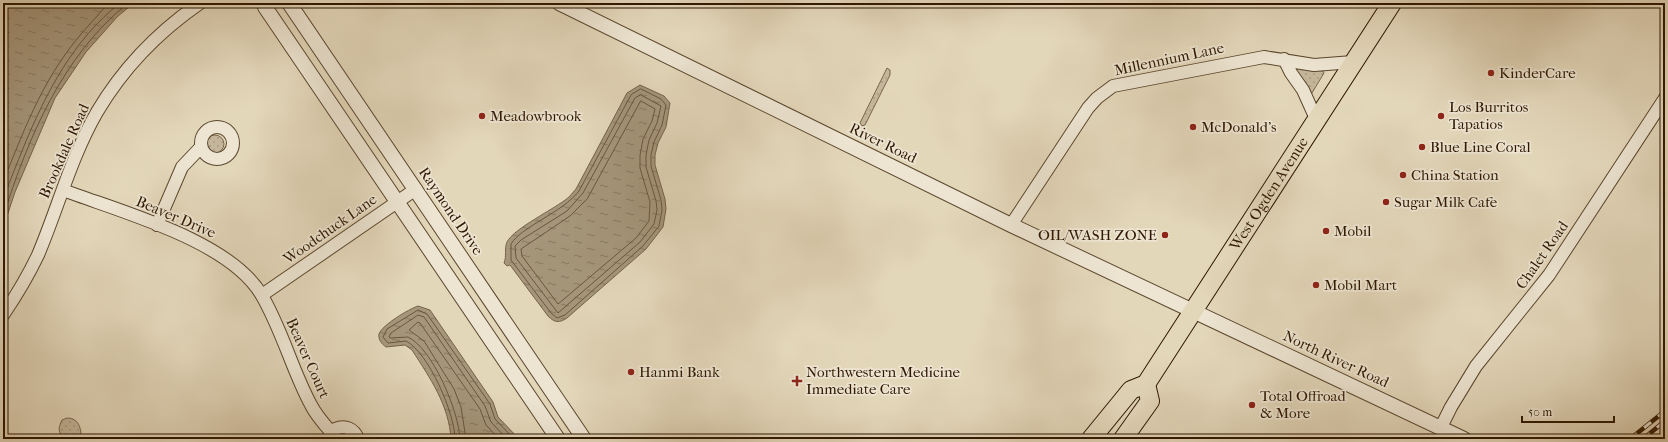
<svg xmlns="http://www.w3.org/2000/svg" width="1668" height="442" font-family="'IM FELL French Canon',serif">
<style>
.grass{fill:url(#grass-dots);stroke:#79664d}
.water{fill:url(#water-ripples);stroke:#75634a}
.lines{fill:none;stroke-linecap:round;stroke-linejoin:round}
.shore{stroke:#6a563e;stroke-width:1}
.minor-casing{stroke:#5b472e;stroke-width:14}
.tertiary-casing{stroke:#5b472e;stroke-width:16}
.primary-casing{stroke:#2e1700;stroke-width:20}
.minor{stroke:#ede5d2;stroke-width:12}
.tertiary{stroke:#ede5d2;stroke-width:14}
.primary{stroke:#e3d7ba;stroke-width:18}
.rail-casing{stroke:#2e1700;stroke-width:4.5}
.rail{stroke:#ede5d2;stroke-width:3;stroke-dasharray:9;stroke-linecap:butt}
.poi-dot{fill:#8f2418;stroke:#ede5d2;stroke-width:1.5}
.labels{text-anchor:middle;stroke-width:3.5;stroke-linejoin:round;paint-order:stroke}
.street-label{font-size:15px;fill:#2e1700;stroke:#ede5d2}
.poi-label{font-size:15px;fill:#2e1700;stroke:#ede5d2;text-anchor:start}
</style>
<defs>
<pattern id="grass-dots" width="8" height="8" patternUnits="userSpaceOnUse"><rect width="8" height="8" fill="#c4b69a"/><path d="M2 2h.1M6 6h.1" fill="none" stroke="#a99c83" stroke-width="1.8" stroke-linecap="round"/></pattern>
<pattern id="water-ripples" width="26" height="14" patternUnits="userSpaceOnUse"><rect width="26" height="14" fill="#a5967b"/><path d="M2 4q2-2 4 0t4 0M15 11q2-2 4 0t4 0" fill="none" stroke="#877962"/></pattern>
</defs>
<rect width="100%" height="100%" fill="#e3d7ba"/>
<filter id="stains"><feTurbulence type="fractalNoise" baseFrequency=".005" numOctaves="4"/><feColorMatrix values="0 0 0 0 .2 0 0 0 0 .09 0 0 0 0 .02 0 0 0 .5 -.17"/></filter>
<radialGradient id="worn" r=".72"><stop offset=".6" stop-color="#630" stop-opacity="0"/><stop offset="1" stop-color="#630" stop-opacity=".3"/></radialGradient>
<!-- grass -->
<path class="grass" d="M1290,65l13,4 20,2 1,2 -12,20h-2z
M887,68l3,2v5l-25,50 -3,1 -2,-3z
M206 144a9 9 0 1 1 18 0a9 9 0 1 1-18 0Z
M67,418c9,0 13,6 14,15l-3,6h-14c-6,-7 -6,-11 -2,-19z
M342,433l5,1 4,5h-16l2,-4z"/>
<!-- water -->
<path class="water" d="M8,3h126l-16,13 -32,36 -31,46 -40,94 -12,36v-204z
M640,85l24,11 6,7 -4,24 -8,16 -3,12v10l10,34 1,10 -3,18 -17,22 -79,69c-8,5 -12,5 -19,-2l-38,-51 -3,1 -3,-3c3,-7 0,-14 3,-21 7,-14 48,-33 62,-45l7,-8 51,-96z
M418,306l12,4 63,92 5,15 21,22h-68c-2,-34 -21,-61 -39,-89l-7,-5 -19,2c-4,-3 -8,-7 -7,-13 3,-9 30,-25 39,-28z"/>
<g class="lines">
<!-- shore -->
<path class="shore" d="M641,89l20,10 5,6 -4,20 -8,17 -3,13v11l10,34 1,10 -3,16 -16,20 -78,69 -8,3 -6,-5 -40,-53v-16c11,-18 51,-31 68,-53l52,-96z
M641,95l20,11 -4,17 -8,17 -3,15v12l10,34 1,9 -3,14 -14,18 -82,71 -42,-55 -1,-12 6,-6 46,-29 16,-18 52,-95z
M641,101l14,8 -3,12 -9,18 -3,16v13l10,34 -1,19 -13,17 -78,66 -36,-48 -1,-7 49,-33 17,-17z
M3,182c24,-59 42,-109 86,-157 7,-7 13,-16 21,-22
M3,200c6,-18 14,-36 21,-54 22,-53 49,-106 96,-143
M3,217c25,-79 59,-161 125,-214
M455,439c0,-25 -26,-86 -49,-98l-18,2 -5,-6 4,-8 31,-19 9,4 63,90 5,15 19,20
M460,439c-1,-27 -27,-90 -52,-102l-18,1 -1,-1 2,-4 27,-18 6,2 61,89 6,16 16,17
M466,439l-5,-32 -7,-18 -30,-48 -15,-11 9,-8 2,1 60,86 6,16 13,14"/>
<!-- minor casing -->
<g class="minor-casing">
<path id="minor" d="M1284,59l7,14 12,17 14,31
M201 143a16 16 0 1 1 32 0a16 16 0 1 1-32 0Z
M63,190c58,22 165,50 198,104 21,35 31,76 50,111 5,10 13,19 20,27
M157,225l25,-58 19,-20
M1011,225l77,-117 9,-10 16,-12 151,-29 50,8 39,-3
M262,295l154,-106
M3,315c13,-19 25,-39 35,-60 20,-47 33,-98 59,-143 26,-44 61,-80 103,-109
M1441,427l10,-20 25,-41 73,-91 116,-177
M328,438l7,-9c10,-4 19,-1 23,10"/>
</g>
<!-- tertiary casing -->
<g class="tertiary-casing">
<path id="tertiary" d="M266,3l-1,4 293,432
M289,3l295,436
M559,3l452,222 453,214"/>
</g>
<!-- primary casing -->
<g class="primary-casing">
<g id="primary">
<path id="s1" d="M1091,439l40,-49 15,-6 246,-381"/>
<path d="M1123,439l27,-38 -4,-17"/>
</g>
</g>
<!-- minor -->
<use href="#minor" class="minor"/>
<!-- tertiary -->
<use href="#tertiary" class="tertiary"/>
<!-- primary -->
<use href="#primary" class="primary"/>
<!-- rail casing -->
<g class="rail-casing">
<path id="rail" d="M1630,439l35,-28
M1643,439l22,-18
M1656,439l9,-7"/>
</g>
<!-- rail -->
<use href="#rail" class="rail"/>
</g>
<!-- markers -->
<g class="poi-dot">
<circle cx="1491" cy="73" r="4"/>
<circle cx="482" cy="116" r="4"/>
<circle cx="1441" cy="116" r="4"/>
<circle cx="1193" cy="127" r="4"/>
<circle cx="1422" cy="147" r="4"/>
<circle cx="1403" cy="175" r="4"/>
<circle cx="1386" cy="202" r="4"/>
<circle cx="1326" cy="231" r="4"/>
<circle cx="1165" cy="235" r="4"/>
<circle cx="1316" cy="285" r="4"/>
<circle cx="631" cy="372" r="4"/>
<path d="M795 375h4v4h4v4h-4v4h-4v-4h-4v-4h4z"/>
<circle cx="1252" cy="405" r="4"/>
</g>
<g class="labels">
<!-- street labels -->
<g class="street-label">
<text transform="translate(1169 59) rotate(-12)" y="5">Millennium Lane</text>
<text transform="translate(883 143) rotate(26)" y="5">River Road</text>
<text transform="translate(64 151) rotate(-66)" y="5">Brookdale Road</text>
<text dy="5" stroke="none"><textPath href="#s1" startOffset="306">West Ogden Avenue</textPath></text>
<text transform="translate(451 211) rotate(56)" y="5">Raymond Drive</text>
<text transform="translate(176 217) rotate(23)" y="5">Beaver Drive</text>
<text transform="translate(330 229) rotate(-35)" y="5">Woodchuck Lane</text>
<text transform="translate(1542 255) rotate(-55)" y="5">Chalet Road</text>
<text transform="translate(308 358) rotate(66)" y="5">Beaver Court</text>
<text transform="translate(1336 359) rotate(25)" y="5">North River Road</text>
</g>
<!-- poi labels -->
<g class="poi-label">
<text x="1499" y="78">KinderCare</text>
<text x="1449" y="112">Los Burritos<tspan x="1449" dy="17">Tapatios</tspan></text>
<text x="490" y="121">Meadowbrook</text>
<text x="1201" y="132">McDonald's</text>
<text x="1430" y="152">Blue Line Coral</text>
<text x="1411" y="180">China Station</text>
<text x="1394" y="207">Sugar Milk Cafe</text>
<text x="1334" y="236">Mobil</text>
<text x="1157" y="240" text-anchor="end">OIL/WASH ZONE</text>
<text x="1324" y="290">Mobil Mart</text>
<text x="639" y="377">Hanmi Bank</text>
<text x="806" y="377">Northwestern Medicine<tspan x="806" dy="17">Immediate Care</tspan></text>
<text x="1260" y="401">Total Offroad<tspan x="1260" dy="17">&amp; More</tspan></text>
</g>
</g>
<!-- margin -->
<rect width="1668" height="442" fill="none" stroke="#e3d7ba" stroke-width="16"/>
<rect x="4" y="4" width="1660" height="434" fill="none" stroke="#2e1700" stroke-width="2"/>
<rect x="8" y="8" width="1652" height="426" fill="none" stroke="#2e1700"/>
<!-- scale -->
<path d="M1522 416v6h92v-6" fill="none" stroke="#2e1700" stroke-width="2"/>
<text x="1528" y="416" font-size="12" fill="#2e1700" stroke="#ede5d2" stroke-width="3" paint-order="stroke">50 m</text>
<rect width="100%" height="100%" filter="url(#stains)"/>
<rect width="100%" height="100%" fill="url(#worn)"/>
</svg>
